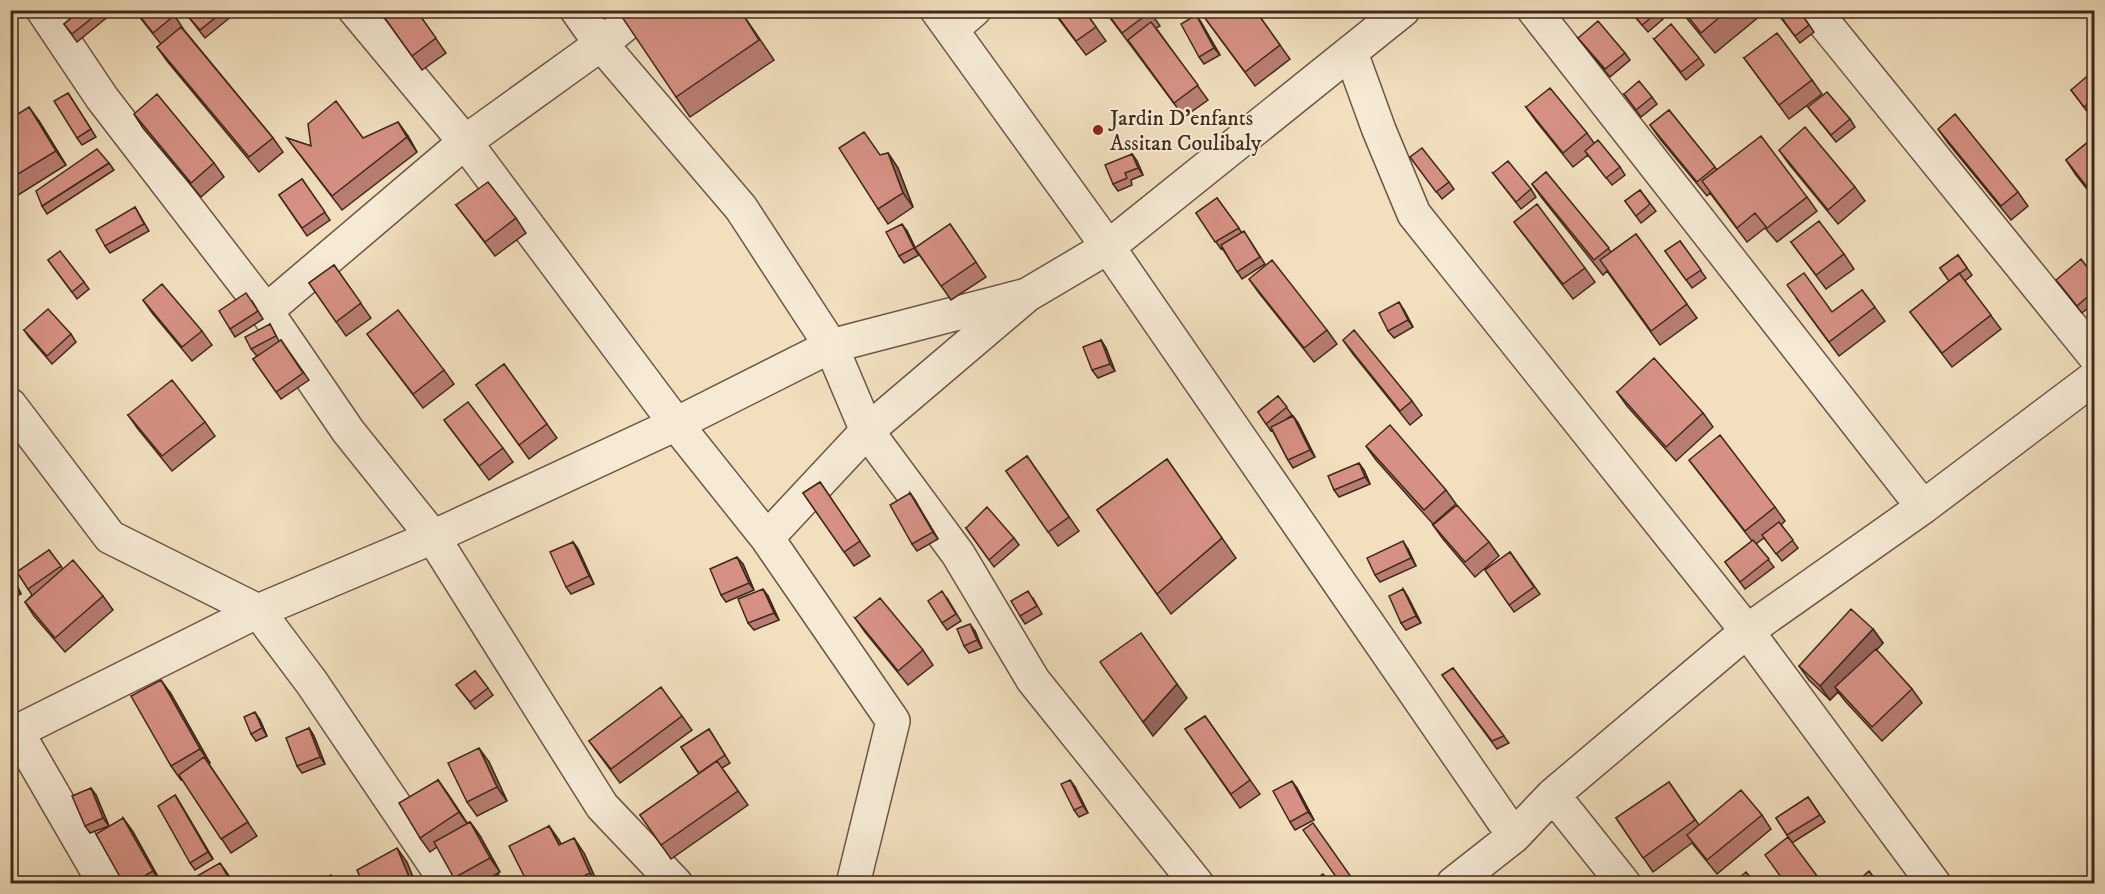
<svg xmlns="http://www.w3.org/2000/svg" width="2105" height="894" font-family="'IM FELL DW Pica',serif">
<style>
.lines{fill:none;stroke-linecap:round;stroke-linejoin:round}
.minor-casing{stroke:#6c5644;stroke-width:36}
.minor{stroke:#f6ead5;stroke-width:33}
.wall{fill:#b87d72;stroke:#40291b;stroke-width:1.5}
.shaded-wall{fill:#96665c;stroke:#40291b;stroke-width:1.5}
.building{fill:#d69184;stroke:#40291b;stroke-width:1.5}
.poi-dot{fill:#8f2418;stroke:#f6ead5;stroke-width:2}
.labels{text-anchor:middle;stroke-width:4.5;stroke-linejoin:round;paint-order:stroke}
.poi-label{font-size:22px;fill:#40291b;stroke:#f6ead5;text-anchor:start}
</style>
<rect width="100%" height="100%" fill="#f1dfbe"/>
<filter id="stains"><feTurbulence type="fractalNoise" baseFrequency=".00333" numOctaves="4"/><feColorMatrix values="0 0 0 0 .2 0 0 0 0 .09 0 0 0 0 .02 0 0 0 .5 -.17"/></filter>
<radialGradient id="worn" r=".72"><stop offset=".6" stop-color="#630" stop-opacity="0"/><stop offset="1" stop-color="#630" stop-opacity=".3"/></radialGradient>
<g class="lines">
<!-- minor casing -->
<g class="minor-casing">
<path id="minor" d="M43,10l59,88 164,213 82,120 85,106 169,269 74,78
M355,10l110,132 211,282 91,114 126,183 -40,163
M577,10l24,34 140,164 90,138 36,85 91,123 75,126 164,204
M937,10l171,237 406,589
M1534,10l389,497
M1814,10l280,345
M952,29l22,-19
M1351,53l28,77 35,84 333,417 187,253
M266,311l199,-169 136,-98 42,-34
M10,405l100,132 148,74 54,72 136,201
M767,538l100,-107 160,-136 81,-48 295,-237
M17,732l88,152
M10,735l248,-124 175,-74 243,-113 155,-78 196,-51
M1553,795l71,89
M1453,884l61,-48 39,-41 194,-164 176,-124 171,-129"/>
</g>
<!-- minor -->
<use href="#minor" class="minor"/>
</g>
<!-- wall -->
<path class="wall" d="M81,10h35l-39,32 -13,-18z
M134,10h37l13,20 89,108 10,14 -24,20 -92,-111 -10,-14 4,-3z
M193,10h46l-34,28 -18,-23z
M379,10l27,7 10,-7 30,43 -24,17z
M740,10l34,50 -84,57 -14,-20z
M1052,10h32l22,31 -20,14z
M1104,10h45l11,16 -4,2 52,72 -24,17 -52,-70z
M1199,10h56l35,49 -35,27z
M1629,10h28l6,9 -15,13z
M1680,10h78l3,5 -46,38z
M1775,10h24l15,22 -14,11z
M1196,15l24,40 -16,9 -5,-7z
M1578,38l47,15 5,7 -20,17z
M1654,39l45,19 5,7 -18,15z
M1744,58l68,22 10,14 -33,25z
M2094,75v35l-5,4 -18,-24z
M68,93l28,44 -14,8 -5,-7z
M1624,94l28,3 5,7 -16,13z
M1526,107l61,26 7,10 26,24 5,8 -13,10 -24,-30 -15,12 -37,-46z
M1808,107l42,12 5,8 -19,15z
M1669,110l48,60 90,27 10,14 -40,31 -12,-14 -18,14 -37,-49 -3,3 -47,-57 -10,-14z
M134,114l80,49 10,14 -23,20 -58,-69z
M10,115l2,3 27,3 27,44 -51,32 -5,-6z
M1938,129l80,63 10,14 -17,14 -63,-77z
M408,136l9,16 -75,58 -55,-72 24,8 52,-8z
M2094,137v61l-18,-23 -10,-15z
M1779,150l76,37 10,14 -27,23 -49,-60z
M888,153l10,15 15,39 -25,17 -10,-15 3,-54z
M1132,154l5,7 6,14 -12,5 1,5 -14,6 -5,-7z
M1410,157l39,25 5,7 -12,10z
M109,163l5,7 -67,44 -5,-8z
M1546,172l65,80 25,-18 61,84 -37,27 -53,-74 -4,4 -61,-77 -10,-14z
M1493,173l38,16 5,8 -15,12z
M302,179l28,41 -23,16 -28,-41z
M1640,190l16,21 -15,12 -16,-22z
M1217,198l25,35 7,6 16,25 -23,15 -20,-31 -1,1 -25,-36z
M456,205l60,13 10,15 -31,23z
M135,207l14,24 -39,22 -5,-7z
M1514,222l71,46 10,14 -22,17z
M950,224l36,53 -35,23 -35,-50 3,5 -15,8 -5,-7 8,-25 8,17z
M1680,241l26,37 -14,10 -27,-37z
M1791,242l53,12 10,15 -28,20z
M1958,255l14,20 -7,6 36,48 -49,38 -42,-55 39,-31 -9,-13z
M48,260l36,22 5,7 -12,10z
M334,265l37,53 -25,18 -37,-53z
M2094,276v27l-12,10 -26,-33z
M1249,279l78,51 10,14 -23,18 -55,-69z
M1862,290l23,31 -46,35 -42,-57 35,13z
M143,300l59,31 10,14 -20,16 -39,-47z
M252,301l11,18 -28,18 -5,-8z
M1404,310l9,17 -19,11 -6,-7z
M270,324l9,17 2,-1 28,40 -28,19 -28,-40 7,-5 -3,2 -6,-7z
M24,330l47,4 5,8 -24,22 -23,-27z
M367,334l77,36 10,14 -31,24z
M1101,340l5,8 9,23 -17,7 -6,-8z
M1343,340l69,61 10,14 -12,10 -57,-71z
M504,364l53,74 -28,21 -53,-74z
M1617,392l86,21 10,14 -37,34 -49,-55z
M1278,396l14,19 -7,5 8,-4 5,7 17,34 -22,11 -5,-8 -16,-30 -1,1 -13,-19z
M128,415l77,7 10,14 -43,35 -34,-42z
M444,420l59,28 10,14 -24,18z
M1366,446l80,44 10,14 -23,20 -57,-64z
M1027,456l52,75 -21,15 -52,-75z
M1167,459l69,99 -65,56 -74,-104z
M1689,460l86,47 10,14 -4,4 17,23 -16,13 -18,-23 -8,6 18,23 -29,22 -20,-27 27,-21z
M1364,470l6,14 -31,13 -5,-7z
M820,482l50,74 -16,10 -51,-73z
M910,493l28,46 -21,12 -5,-7z
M1433,525l56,17 10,14 -24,21 -32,-38z
M966,528l48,10 5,7 -25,22z
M573,542l5,7 16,35 -23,10 -5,-7z
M1408,549l8,17 -36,16 -5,-7z
M49,550l14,19 40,27 10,14 -48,42 -31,-36 -9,-14 7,-7 -15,-23z
M1510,552l30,42 -26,18 -29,-42z
M743,564l11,26 -28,12 -5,-7z
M10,570l11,24 -11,4z
M1403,589l5,8 13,26 -15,7 -5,-7z
M768,596l11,24 -25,10 -6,-7z
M947,598l14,23 -14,9 -5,-7z
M1033,598l9,16 -17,10 -5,-8z
M855,618l68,32 10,15 -25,20 -43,-53z
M1873,629l10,14 -7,7 36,39 10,14 -40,38 -37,-40 -7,-9 -8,8 -21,-20 -10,-14z
M975,631l7,17 -13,5 -5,-7z
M1453,668l56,75 -12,6 -55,-74z
M475,671l18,24 -18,14 -19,-24z
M171,694l39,69 -1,1 48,72 -26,17 -49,-74 -1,1 -10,-14z
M682,716l10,14 -72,53 -31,-42z
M1205,716l55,78 -20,14 -55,-79z
M260,720l7,16 -11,5 -5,-7z
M309,728l5,8 11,28 -23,9 -5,-7z
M709,729l21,34 -8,5 26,37 -77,54 -31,-44 59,-41 -18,-27z
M489,762l18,39 -30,15 -10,-14z
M438,780l29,43 3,-1 10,14 20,36 -21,12h-21l-21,-37 -7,5 -10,-14z
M1070,780l5,7 13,26 -9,4 -5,-7z
M1669,782l30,43 63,-10 9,14 -54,45 -25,-31 -39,29 -37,-54z
M1297,788l17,32 -19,10 -5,-8z
M96,795l13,31 -19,7 -5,-7z
M175,795l38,64 -18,11 -5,-7z
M1808,797l17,25 -33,21 -16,-25z
M123,818l10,14 29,52h-38z
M549,826l12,18 23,9 14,31h-70z"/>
<!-- shaded-wall -->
<path class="shaded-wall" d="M1196,15l5,7 19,33 -6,-7z
M29,107l10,14 27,44 -10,-14z
M398,122l10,14 9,16 -10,-15z
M888,153l10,15 15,39 -10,-14z
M1132,154l5,7 6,14 -5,-7z
M902,224l5,7 12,24 -5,-7z
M1399,302l5,8 9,17 -5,-7z
M1101,340l5,8 9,23 -5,-7z
M1293,416l5,7 17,34 -5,-7z
M1359,463l5,7 6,14 -5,-7z
M910,493l5,7 23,39 -5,-7z
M1403,541l5,8 8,17 -5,-8z
M573,542l5,7 16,35 -5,-8z
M737,557l6,7 11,26 -5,-7z
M10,570l11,24 -10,-14z
M763,589l5,7 11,24 -5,-7z
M1403,589l5,8 13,26 -5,-7z
M970,624l5,7 7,17 -5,-8z
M1873,629l10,14 -44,48 -4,-4 3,5 -8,8 -10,-14z
M161,680l10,14 39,69 -10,-14z
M1177,684l10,14 -34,38 -10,-14z
M255,712l5,8 7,16 -5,-8z
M309,728l5,8 11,28 -5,-7z
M479,748l10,14 18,39 -10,-14z
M438,780l10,14 21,32 -10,-14z
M1070,780l5,7 13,26 -5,-7z
M1292,781l5,7 17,32 -6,-8z
M91,788l5,7 13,31 -6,-8z
M175,795l5,8 33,56 -5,-7z
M123,818l10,14 29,52 -9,-13z
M470,822l10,14 20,36 -10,-14z
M549,826l10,14 10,20 -10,-15z
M574,838l10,15 14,31 -8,-11z
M397,848l10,14 9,22h-4z
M220,863l10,14 3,7h-1z"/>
<!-- building -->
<path class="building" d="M81,10h21l-30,24 -8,-10z
M135,10h36l4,5 -22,18z
M193,10h32l-25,20 -13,-15z
M379,10h22l5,7 8,-7h2l20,28 -24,18z
M631,10h109l19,30 -83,57 -54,-80z
M1053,10h31l12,17 -20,14z
M1105,10h44l1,2 -28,21z
M1199,10h56l25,35 -35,27z
M1630,10h27l1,2 -16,13z
M1683,10h45l-27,23z
M1776,10h23l10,15 -14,11z
M1196,15l18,33 -15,9 -18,-33z
M1598,21l27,32 -20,16 -27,-31z
M1151,22l47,63 -24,18 -46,-63z
M1671,24l28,34 -18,14 -27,-33z
M181,27l92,111 -24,19 -92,-110z
M1777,33l35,47 -33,25 -35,-47z
M2092,72l2,3v24l-10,8 -13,-17z
M1639,81l13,16 -16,13 -12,-16z
M1550,88l37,45 -24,20 -37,-46z
M1827,92l23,27 -19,16 -23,-28z
M68,93l23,36 -14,9 -23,-37z
M157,94l57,69 -23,20 -57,-69z
M336,101l27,37 35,-16 9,15 -75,59 -45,-58 24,8 -3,-22z
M29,107l27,44 -46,28v-60z
M1669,110l46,57 -18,15 -47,-57z
M1955,114l63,78 -17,14 -63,-77z
M1805,127l50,60 -27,23 -49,-60z
M864,132l16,23 8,-2 15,40 -25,16 -39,-61z
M1761,136l46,61 -40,31 -12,-15 -18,15 -35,-47z
M2094,137v59l-28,-36z
M1598,140l22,27 -14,11 -21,-27z
M1422,148l27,34 -13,10 -26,-35z
M97,149l12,14 -67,43 -6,-15z
M1132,154l6,14 -13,5 2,5 -14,6 -8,-19z
M1508,161l23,28 -15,13 -23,-29z
M1546,172l63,76 -15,12 -62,-76z
M302,179l23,33 -23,16 -23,-33z
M488,182l28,36 -31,24 -29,-37z
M1640,190l10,14 -14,12 -11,-15z
M1217,198l22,30 -24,14 -19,-29z
M1537,204l48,64 -22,16 -49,-62z
M135,207l9,17 -39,22 -9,-16z
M1819,221l25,33 -28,21 -25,-33z
M902,224l12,24 -15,8 -13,-24z
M950,224l26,38 -35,24 -26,-38z
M1244,231l16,26 -23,15 -16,-27z
M1636,234l51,70 -36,27 -51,-71z
M1680,241l21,29 -15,10 -21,-29z
M60,251l24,31 -12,10 -24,-32z
M1958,255l9,13 -18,13 -9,-13z
M2081,259l13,17v15l-17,15 -21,-26z
M1272,260l55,70 -23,18 -55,-69z
M334,265l27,38 -25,19 -27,-39z
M1804,273l28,39 30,-22 13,17 -46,35 -42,-57z
M1959,273l32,42 -49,38 -32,-41z
M162,284l40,47 -20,16 -39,-47z
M246,293l12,18 -28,18 -11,-18z
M1399,302l9,18 -20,11 -9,-18z
M48,309l23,25 -24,22 -23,-26z
M398,310l46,60 -31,24 -46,-60z
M270,324l6,12 -25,13 -6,-12z
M1354,330l58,71 -12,10 -57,-71z
M281,340l22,33 -27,19 -23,-33z
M1101,340l9,24 -18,6 -9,-23z
M1654,358l49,55 -37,34 -49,-55z
M504,364l43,60 -28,21 -43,-60z
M172,380l33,42 -43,34 -34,-41z
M1278,396l9,11 -21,17 -8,-12z
M468,402l35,46 -24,18 -35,-46z
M1293,416l17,34 -22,10 -17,-33z
M1390,425l56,65 -22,20 -58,-64z
M1720,435l55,72 -30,24 -56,-71z
M1027,456l42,61 -21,15 -42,-61z
M1167,459l55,79 -65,56 -60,-84z
M1359,463l6,14 -31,13 -6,-14z
M820,482l40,59 -16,11 -41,-59z
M910,493l23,39 -21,12 -22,-39z
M1457,505l32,37 -24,20 -32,-37z
M987,507l27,31 -25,22 -23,-32z
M1779,522l14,18 -17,14 -14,-19z
M1753,540l16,19 -29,23 -15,-20z
M1403,541l8,17 -36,17 -8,-17z
M573,542l16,34 -23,11 -16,-35z
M49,550l12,16 -33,23 -11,-17z
M1510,552l24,35 -25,18 -24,-35z
M737,557l12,26 -28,12 -11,-26z
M73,560l30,36 -48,42 -30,-36z
M763,589l11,24 -26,10 -10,-24z
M1403,589l13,27 -15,7 -12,-27z
M942,591l14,23 -14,9 -14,-22z
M1028,591l9,15 -17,10 -9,-15z
M880,598l43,52 -25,21 -43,-53z
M1851,609l22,20 -53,57 -21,-20z
M970,624l7,16 -13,6 -7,-17z
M1141,633l36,51 -34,38 -43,-60z
M1876,649l36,40 -40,38 -37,-40z
M1453,668l51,68 -12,5 -50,-66z
M475,671l13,17 -18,14 -14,-17z
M161,680l39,69 -29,17 -40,-70z
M661,687l21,29 -71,53 -22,-28z
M255,712l7,16 -11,6 -7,-17z
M1205,716l45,64 -19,14 -46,-65z
M309,728l11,29 -23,9 -11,-28z
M709,729l16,26 -26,18 -18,-26z
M479,748l18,39 -30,15 -19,-39z
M204,757l44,65 -27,17 -42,-64z
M717,761l21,30 -77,54 -21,-30z
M438,780l21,32 -39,26 -21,-35z
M1070,780l13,26 -9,4 -13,-26z
M1292,781l16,31 -18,10 -17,-31z
M1669,782l26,38 -52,38 -27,-40z
M91,788l12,30 -18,8 -13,-30z
M1741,790l21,25 -55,45 -20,-25z
M175,795l33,57 -18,11 -32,-57z
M1808,797l12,18 -33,20 -11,-17z
M123,818l30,53 -22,13h-7l-28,-50z
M470,822l20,36 -36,20 -20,-36z
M1313,823l43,61h-15l-38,-54z
M549,826l10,19 15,-7 16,35 -22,11h-40l-19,-38z
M1788,837l35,47h-37l-21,-29z
M397,848l15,36h-49l-6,-14z
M220,863l12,21h-40l-2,-4z
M1869,871l10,13h-25z
M1746,872l10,12h-24z
M498,874l6,10h-24z
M1323,874l6,10h-21z
M331,875l4,9h-20z
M2082,879l4,5h-10z"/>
<!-- markers -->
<circle class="poi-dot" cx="1098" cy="130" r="6"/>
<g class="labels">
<!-- poi labels -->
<g class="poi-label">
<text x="1110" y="125">Jardin D'enfants<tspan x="1110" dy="25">Assitan Coulibaly</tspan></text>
</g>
</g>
<!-- margin -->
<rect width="2105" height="894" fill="none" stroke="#f1dfbe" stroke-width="36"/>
<rect x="12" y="12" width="2081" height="870" fill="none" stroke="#40291b" stroke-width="3"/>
<rect x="18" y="18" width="2069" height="858" fill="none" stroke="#40291b" stroke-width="1.5"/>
<rect width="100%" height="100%" filter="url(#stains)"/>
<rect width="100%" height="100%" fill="url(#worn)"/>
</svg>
